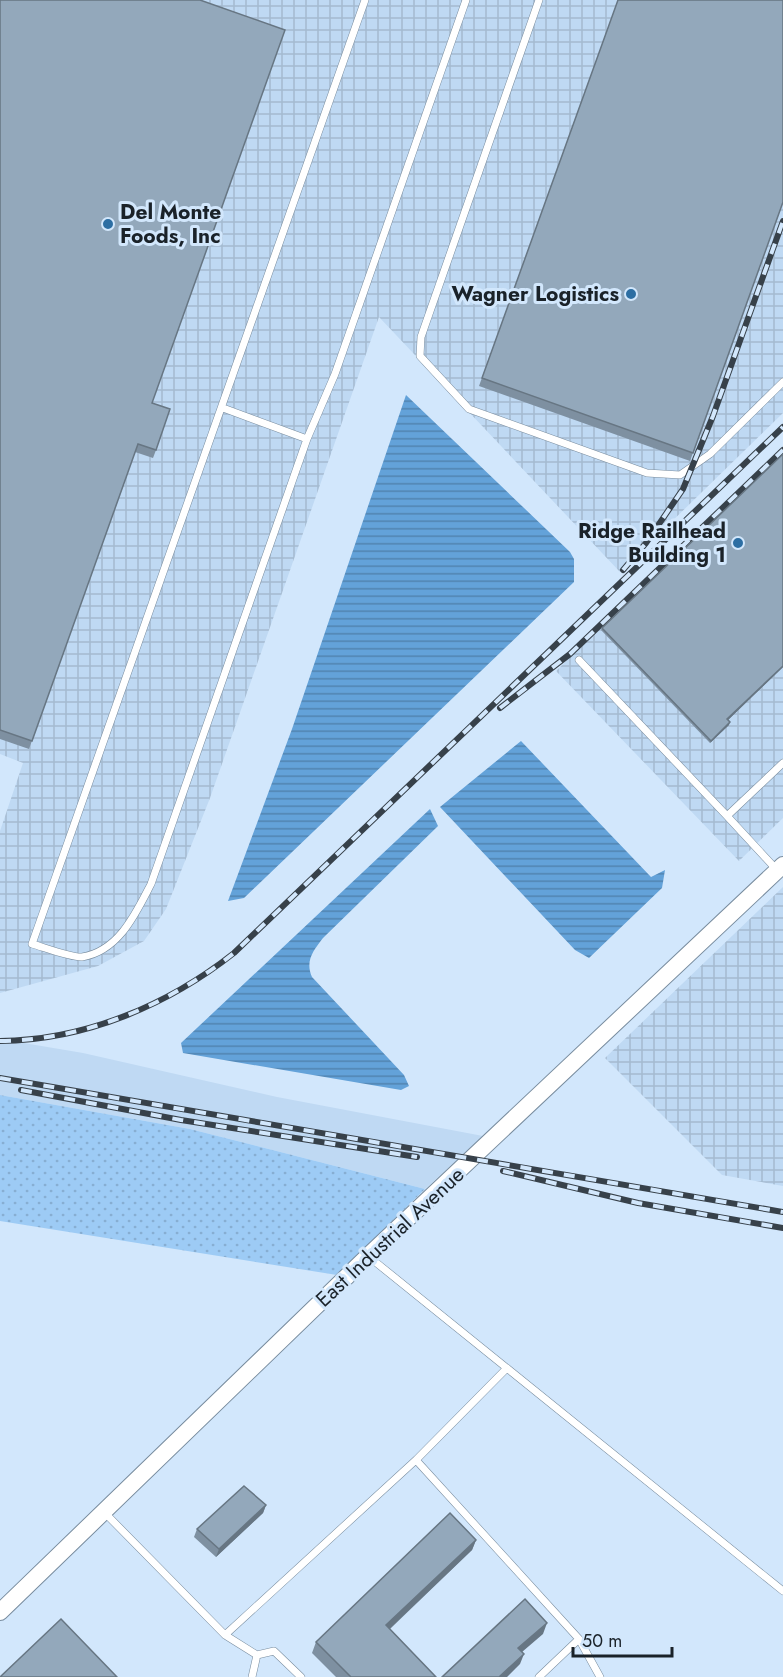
<svg xmlns="http://www.w3.org/2000/svg" width="783" height="1677" font-family="Jost,sans-serif">
<style>
.built{fill:#bfd9f3}
.industrial{fill:url(#industrial-grid)}
.grass{fill:url(#grass-dots)}
.water{fill:url(#water-rules)}
.lines{fill:none;stroke-linecap:round;stroke-linejoin:round}
.service-casing{stroke:#788c9e;stroke-width:8}
.tertiary-casing{stroke:#788c9e;stroke-width:18}
.service{stroke:#fff;stroke-width:7}
.tertiary{stroke:#fff;stroke-width:16}
.rail-casing{stroke:#37414a;stroke-width:6}
.rail{stroke:#d2e7fc;stroke-width:4;stroke-dasharray:11;stroke-linecap:butt}
.wall{fill:#7e90a1}
.shaded-wall{fill:#677683}
.building{fill:#93a8bb;stroke:#677683;stroke-width:1.5}
.poi-dot{fill:#2c6ea3;stroke:#d2e7fc;stroke-width:2}
.labels{text-anchor:middle;stroke-width:6;stroke-linejoin:round;paint-order:stroke}
.poi-label{font-size:21px;font-weight:bold;fill:#1a2229;stroke:#d2e7fc;text-anchor:end}
.street-label{font-size:21px;fill:#1a2229;stroke:#d2e7fc}
</style>
<defs>
<pattern id="industrial-grid" width="8" height="8" patternUnits="userSpaceOnUse" patternTransform="scale(1.5)"><rect width="8" height="8" fill="#bfd9f3"/><path d="M0 4h8M4 0v8" fill="none" stroke="#a4bad0"/></pattern>
<pattern id="grass-dots" width="8" height="8" patternUnits="userSpaceOnUse" patternTransform="scale(1.5)"><rect width="8" height="8" fill="#9dcbf5"/><path d="M2 2h.1M6 6h.1" fill="none" stroke="#87aed2" stroke-width="1.8" stroke-linecap="round"/></pattern>
<pattern id="water-rules" width="6" height="5" patternUnits="userSpaceOnUse" patternTransform="scale(1.5)"><rect width="6" height="5" fill="#63a2d9"/><path d="M0 2.5h6" fill="none" stroke="#5184b0"/></pattern>
</defs>
<rect width="100%" height="100%" fill="#d2e7fc"/>
<!-- built -->
<path class="built" d="M0,1039l83,14 194,44 206,39 -58,53 -235,-60 -190,-34z"/>
<!-- industrial -->
<path class="industrial" d="M0,0h783v413l-163,159 -241,-255 -169,481 -44,111 -22,32 -46,25 -98,27v-162l23,-68 -23,-9z
M783,448v370l-44,43 -183,-190z
M783,887v299l-61,-11 -117,-117z"/>
<!-- grass -->
<path class="grass" d="M0,1095l190,34 235,60 -88,86 -337,-54z"/>
<!-- water -->
<path class="water" d="M406,395l164,157 4,7v23l-330,316 -16,3 64,-172z
M521,741l130,136 14,-7 -3,18 -73,70 -14,-8 -135,-143z
M430,809l8,17 -115,112c-10,13 -18,23 -11,39l92,98 5,11 -8,4 -218,-37 -2,-10z"/>
<g class="lines">
<!-- service casing -->
<g class="service-casing">
<path id="service" d="M365,0l-333,944c11,3 40,14 50,13 37,-6 54,-44 69,-73l156,-445 28,-65 131,-374
M539,0l-118,337 -1,19 49,53 178,64 33,2 30,-21 73,-72
M223,408l84,31
M579,660l148,156
M776,869l-49,-53 56,-53
M368,1256l415,335
M507,1368l-91,92 163,179 -40,38
M104,1512l121,123 192,-176
M225,1635l32,20 17,-4 27,26
M579,1639l21,38
M252,1677l5,-22"/>
</g>
<!-- tertiary casing -->
<g class="tertiary-casing">
<path id="tertiary" d="M0,1612l368,-356 415,-391"/>
</g>
<!-- service -->
<use href="#service" class="service"/>
<!-- tertiary -->
<use href="#tertiary" class="tertiary"/>
<!-- rail casing -->
<g class="rail-casing">
<path id="rail" d="M623,570l23,-27 37,-54 30,-73 70,-195
M500,708l70,-54 213,-204
M0,1041c86,-1 168,-36 234,-88l549,-526
M0,1078l783,134
M21,1090l160,30 236,37
M503,1171l135,32 145,25"/>
</g>
<!-- rail -->
<use href="#rail" class="rail"/>
</g>
<!-- wall -->
<path class="wall" d="M0,0l152,403 4,47 -3,8 -18,-6 -106,297 -29,-10z
M618,0l165,202 -93,259 -211,-75z
M783,454v213l-55,53 1,5 -19,18 -109,-113 1,-2z
M266,1505l-3,8 -47,44 -22,-20 3,-8z
M476,1540l-4,10 -82,79 46,48h-100l-24,-24 4,-11z"/>
<!-- shaded-wall -->
<path class="shaded-wall" d="M783,666v1l-57,55 1,-3z
M730,722l-1,3 -19,18 1,-2z
M266,1505l-3,8 -47,44 3,-8z
M476,1540l-4,10 -90,86 4,-11z
M547,1623l-4,11 -28,24 3,-10z
M524,1654l-4,10 -13,13h-8z"/>
<!-- building -->
<path class="building" d="M0,0h200l85,30 -133,373 18,6 -14,41 -18,-6 -106,297 -32,-11z
M618,0h165v202l-90,251 -211,-75z
M783,454v212l-56,53 3,3 -19,19 -109,-113z
M244,1486l22,19 -47,44 -22,-20z
M450,1513l26,27 -90,85 50,52h-85l-35,-35z
M525,1599l22,24 -29,25 6,6 -25,23h-57z
M61,1619l56,58h-117z"/>
<!-- markers -->
<g class="poi-dot">
<circle cx="108" cy="224" r="6"/>
<circle cx="631" cy="294" r="6"/>
<circle cx="738" cy="543" r="6"/>
</g>
<g class="labels">
<!-- poi labels -->
<g class="poi-label">
<text x="120" y="219" text-anchor="start">Del Monte<tspan x="120" dy="24">Foods, Inc</tspan></text>
<text x="619" y="301">Wagner Logistics</text>
<text x="726" y="538">Ridge Railhead<tspan x="726" dy="24">Building 1</tspan></text>
</g>
<!-- street labels -->
<g class="street-label">
<text transform="translate(390 1237) rotate(-43)" y="7">East Industrial Avenue</text>
</g>
</g>
<!-- scale -->
<path d="M573 1647v9h99v-9" fill="none" stroke="#1a2229" stroke-width="3"/>
<text x="582" y="1647" font-size="18" fill="#1a2229" stroke="#d2e7fc" stroke-width="4.5" paint-order="stroke">50 m</text>
</svg>
